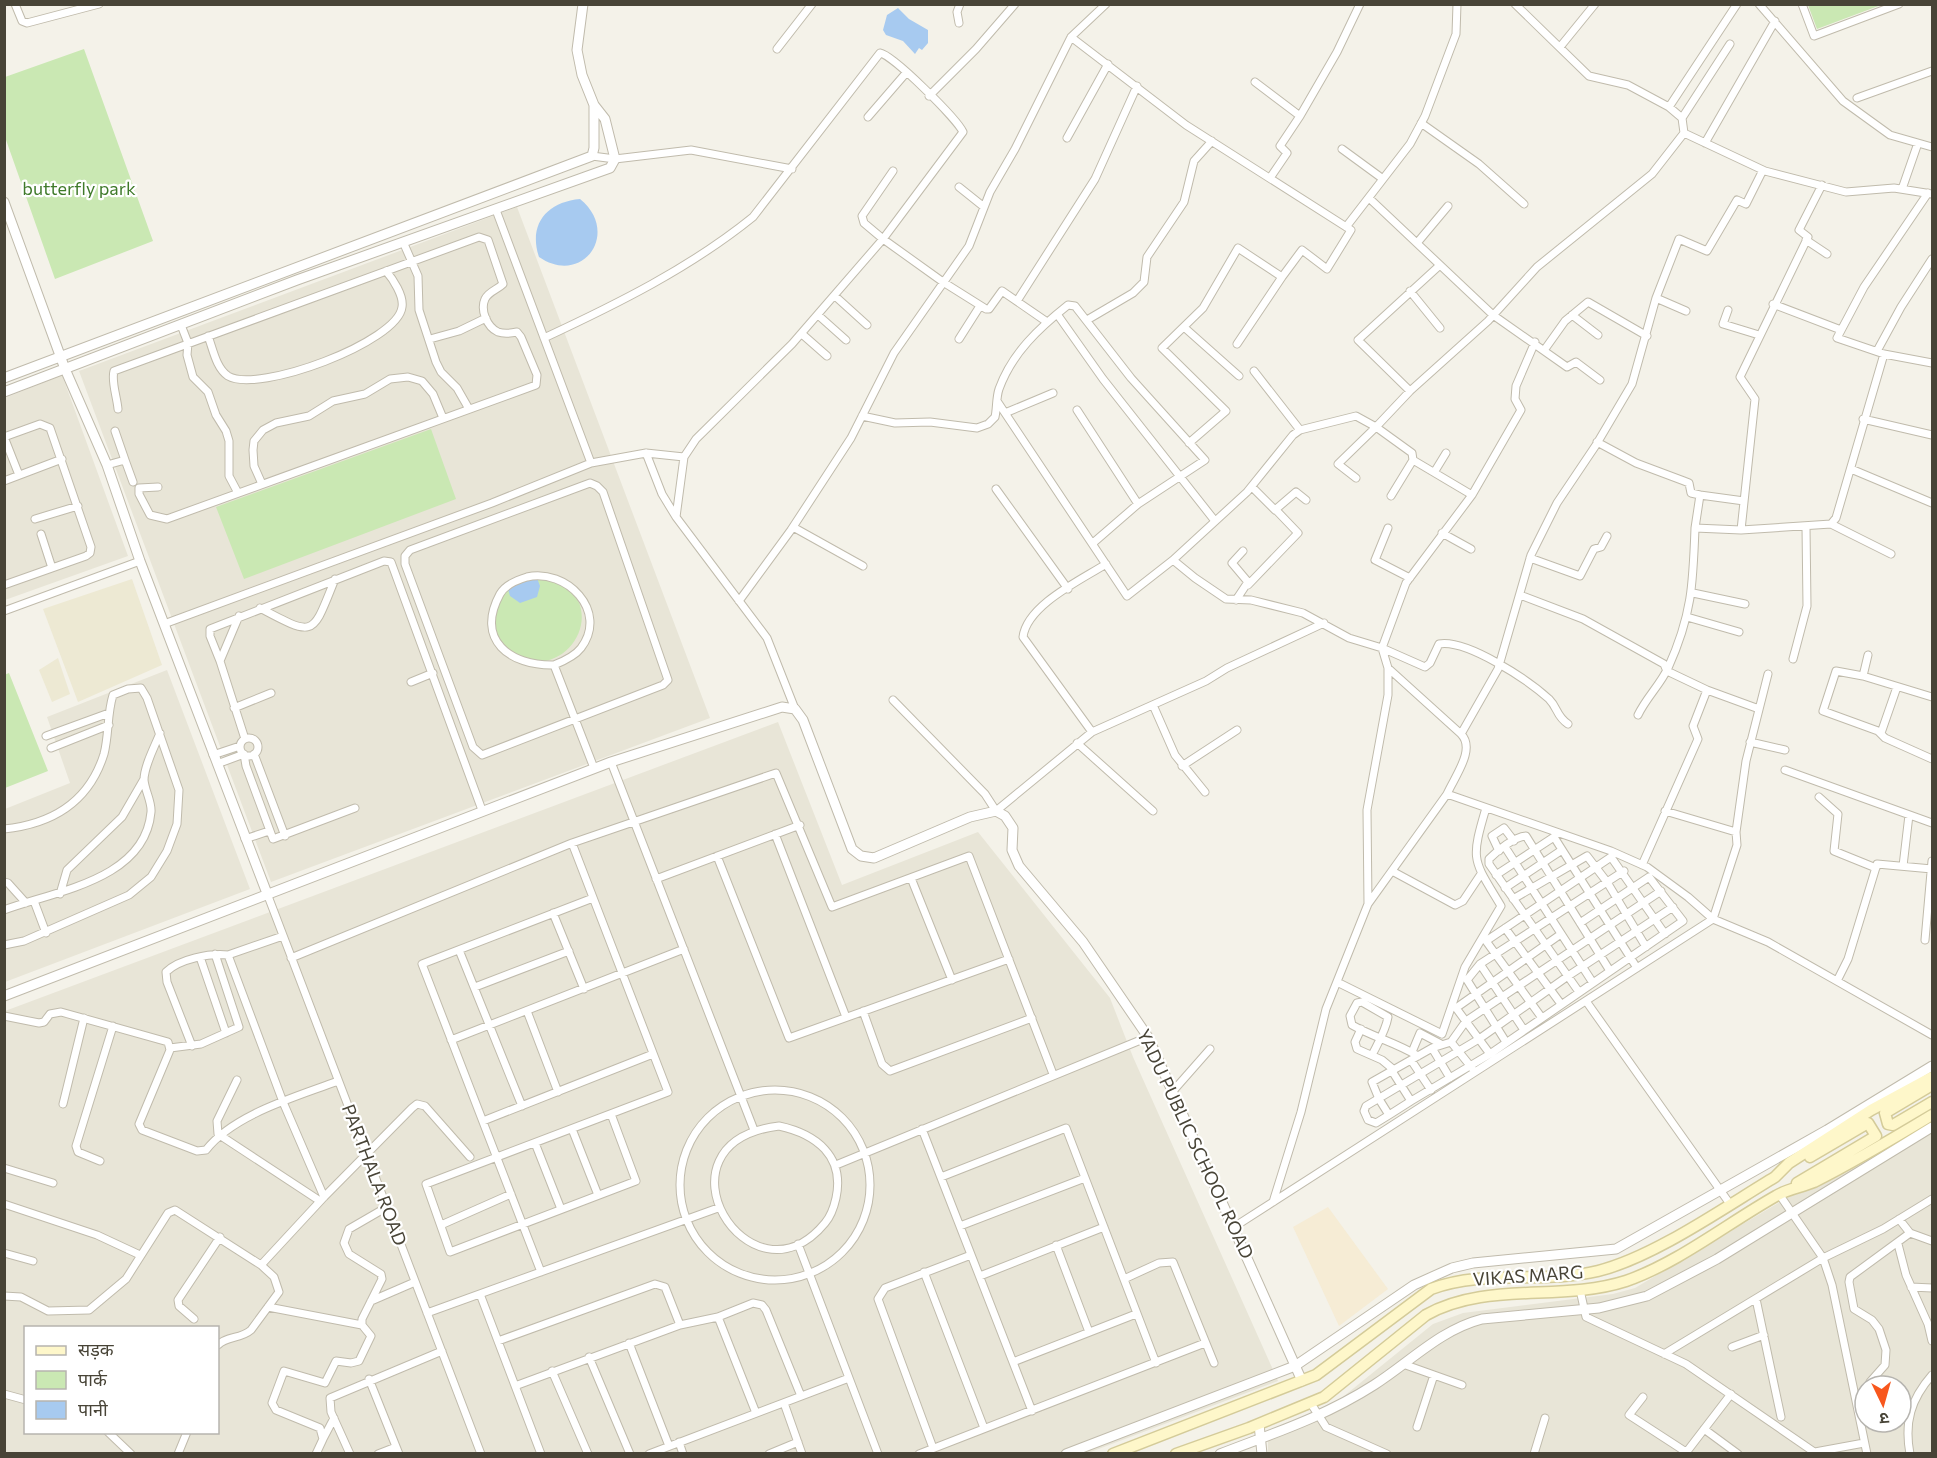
<svg xmlns="http://www.w3.org/2000/svg" width="1937" height="1458" font-family="Commissioner,'Noto Sans Devanagari',sans-serif">
<style>
.residential{fill:#e8e5d7;fill-rule:evenodd}
.commercial{fill:#f6ecd5}
.education{fill:#ede9d3}
.green{fill:#cae8b3}
.water{fill:#a7caf0}
.lines{fill:none;stroke-linecap:round;stroke-linejoin:round}
.minor-casing{stroke:#c0bbac;stroke-width:9}
.tertiary-casing{stroke:#c0bbac;stroke-width:11}
.secondary-casing{stroke:#d4cb99;stroke-width:13}
.minor{stroke:#fff;stroke-width:7}
.tertiary{stroke:#fff;stroke-width:9}
.secondary{stroke:#fef7ca;stroke-width:10}
.labels{text-anchor:middle;stroke-width:4.5;stroke-linejoin:round;paint-order:stroke}
.park-label{font-size:18px;fill:#3f7a2a;stroke:#fff}
.street-label{font-size:18px;fill:#484437;stroke:#fff}
</style>
<rect width="100%" height="100%" fill="#f4f2e9"/>
<!-- residential -->
<path class="residential" d="M517,207l193,511 -439,164 -192,-511z
M62,375l66,181 -123,44v-202z
M167,670l83,219 -245,93v-173l65,-26 -23,-66z
M778,722l64,163 136,-53 132,166 23,59 145,324 -190,72 -1083,1v-443zM26,1328h192v104h-192z
M1932,1112v341l-664,1v-14l60,-31 105,-85 30,-11 150,-19 22,-6zM1865,1386h36v36h-36z"/>
<!-- commercial -->
<path class="commercial" d="M1328,1207l60,82 -49,37 -46,-99z"/>
<!-- education -->
<path class="education" d="M132,579l30,86 -84,37 -35,-93z
M58,658l12,36 -18,8 -13,-32z"/>
<!-- green -->
<path class="green" d="M1808,5h73l-64,24z
M84,49l69,192 -98,38 -50,-142v-60z
M431,429l25,70 -212,80 -28,-72z
M540,575c7,3 18,5 25,10 39,29 4,90 -43,74 -9,-3 -13,-5 -18,-13 -7,-10 -10,-15 -9,-29 2,-31 19,-31 45,-42z
M9,673l39,98 -43,17 -1,-113z"/>
<!-- water -->
<path class="water" d="M898,8l11,11 19,11v13l-6,7 -3,-2 -4,6 -12,-13 -17,-6 -3,-5 4,-15z
M580,199c41,33 3,88 -41,58 -11,-33 8,-55 41,-58z
M537,578l3,8 -3,11 -17,6 -10,-7 -2,-7 10,-6z"/>
<g class="lines">
<!-- minor casing -->
<g class="minor-casing">
<path id="minor" d="M15,4l7,17 5,2 72,-19
M1759,4l84,97 47,34 42,12
M1802,4l12,32 85,-32
M959,23l-2,-11 3,-8
M1071,37l115,88 165,105 -24,39 -25,-19 -20,27 -44,-29 -35,60 -41,40 64,63 -37,32
M1560,47l35,-43
M777,49l35,-45
M1255,82l45,34 -20,30 7,7 -17,25
M929,96l47,-47 39,-45
M1857,98l75,-27
M1669,107l68,-103
M1300,116l37,-64 23,-48
M868,117l38,-44
M1682,118l48,-74
M1421,123l58,41 45,40
M1684,133l81,38 81,21 48,-4 38,6
M1067,138l41,-74
M1705,143l70,-122
M1342,149l41,30
M592,156l23,3 76,-9 101,19
M1822,185l-23,45 9,7 -68,140 15,22 -14,131 90,-6 60,30
M959,187l25,20
M1902,189l16,-46
M1928,193l-64,94 -27,51 47,16 48,9
M1369,198l124,117 74,52 9,-5 24,18
M496,210l95,253
M1346,227l64,-83 15,-28 31,-82 1,-30
M1806,240l21,14
M1417,243l31,-37
M404,244l14,32 1,34 17,52 5,10 16,16 12,21
M1410,291l30,37
M835,296l32,29
M1017,301l78,-122 42,-93
M1773,304l68,26
M1728,310l-5,14 36,11
M1686,311l-30,-13 23,-59 28,12 30,-51 9,4 17,-34
M1057,314l46,65 112,142
M818,315l28,25
M1572,315l26,20
M1087,320l46,-27 11,-11 3,-25 37,-55 10,-41 18,-20
M181,325l7,18 -1,12 6,22 15,15 8,23 10,16 3,10v35l9,17
M1185,328l54,48
M802,334l25,22
M208,336c5,13 8,32 20,40 30,18 170,-34 174,-69 2,-11 -9,-28 -16,-36
M544,338c73,-34 146,-70 209,-121l127,-164c13,2 77,66 83,79l-80,107 -19,-16 -2,-7 31,-45
M430,339l29,-8 27,-13
M959,339l21,-33
M1237,344l45,-67
M1545,349l20,-28 23,-19 59,34
M1877,351l24,-44 31,-48
M1254,371l46,59
M1410,391l-52,-51 82,-75
M997,401l130,195 46,-36 22,18 31,21 25,1 52,13 46,25 33,10 43,19 5,-4 9,-19c28,-5 89,36 110,55 9,9 7,17 19,25
M118,409c-1,-12 -7,-28 -4,-38l365,-134 9,3 15,44c-6,6 -14,7 -18,15 -5,11 2,28 13,33 6,2 14,1 19,0l4,5 16,38 -1,10 -369,134 -17,-4 -11,-21v-6l19,-1
M1077,410l61,94
M1005,413l48,-20
M862,416l33,7 35,-1 47,6 11,-4 7,-7c2,-9 1,-19 4,-28 13,-36 40,-61 69,-84l7,1 56,72 74,82 -67,44 -45,39
M1863,419l69,16
M115,431l10,29
M4,437l36,-13 10,4 41,119 -1,6 -4,3 -82,29
M4,437l15,38
M1597,442l39,21 48,18 5,2 2,10 9,2
M646,453l16,41 14,23
M107,465l18,-5 8,22
M1851,469l81,34
M1435,471l11,-18
M1356,478l-18,-14 38,-37 36,26 1,7 59,35
M4,481l58,-22
M590,483l7,3 6,6 65,188 -5,5 -181,70 -9,-8 -68,-183v-8l5,-6z
M262,484l-8,-18 -1,-16 1,-9 9,-11 13,-7 33,-7 24,-15 32,-7 25,-15 18,-2 14,4 11,13 10,24
M1252,487l23,23 21,-18 10,8
M996,489l72,100
M1391,496l22,-36
M35,519l43,-13
M1831,524l5,-6 48,-164
M793,527l70,39
M1388,528l-13,32 35,18
M1695,528l5,-33 44,6
M1442,533l29,16
M41,534l11,34
M1530,558l50,18 14,-27 7,-2 6,-11
M1173,560l74,-68 46,-57 7,-5 56,-14 20,11 34,-36 78,-70 49,-54 115,-93 32,-41 -2,-15 -13,-11 -41,-22 -39,-9 -74,-72
M1248,585l50,-52 -22,-23
M1693,593l52,11
M1520,595l63,24 81,45 3,7 40,19 52,19
M1236,600l12,-18 -16,-19 11,-12
M739,601l52,-71 60,-92 43,-85 75,-107 21,-54 25,-43 56,-112 35,-33
M260,608c56,30 52,28 75,-29
M4,611l136,-50
M239,616l-19,45 -10,-25v-7l174,-68 7,1 91,248
M1687,617l52,15
M164,624l328,-121 99,-40 55,-10 38,4
M1793,659l14,-53 -1,-79
M220,661l25,78
M554,665c-44,1 -79,-25 -54,-71 5,-9 17,-14 27,-17 39,-9 82,34 54,71 -6,8 -17,13 -27,17l40,103
M1388,668l73,66
M1863,676l5,-21
M411,682l22,-9
M1932,697l-69,-21 -27,-5 -13,40 55,20 7,7 47,21
M893,700l92,94 11,17 96,-79 114,-51 21,-13 97,-45
M1153,705l22,50 30,37
M234,708l37,-15
M795,709l-28,-71 -91,-121 8,-60 12,-18 96,-95 91,-105 60,43 43,27h3l13,-18 45,31
M1638,715c8,-17 22,-30 30,-47 24,-53 25,-84 27,-140l46,2
M1092,732l-69,-95c4,-32 58,-57 83,-73
M1881,733l16,-46
M46,736l63,-23
M240 747a9 9 0 1 1 18 0a9 9 0 1 1-18 0Z
M1750,742l35,8
M1077,743l76,68
M51,748l58,-23
M254,754l31,82
M213,755l27,-9
M611,762l143,368
M217,764l27,-10 2,12 27,73 82,-31
M1182,766l55,-36
M1785,770l147,53
M1447,794c8,-18 29,-45 14,-60l37,-65 33,-114 26,-52 39,-58 36,-61 24,-86
M1819,797l19,17 -4,37 42,17
M1665,811l71,21
M4,829c48,-5 85,-27 100,-75 5,-19 3,-40 9,-59l15,-6 13,-1 6,10 32,92 -2,34 -10,27 -16,26 -22,18 -105,46 -20,4
M775,834l71,183
M245,839l24,-8
M572,843l96,249 -242,92 24,68 186,-71 -25,-67
M1505,847l88,136
M1499,851l-7,-15 12,-8 10,13
M717,856l72,182 220,-79
M1642,865l56,-126 -5,-13 14,-36
M1903,866l6,-51
M1392,871l63,34 8,-4 18,-27
M1496,875l58,-38 83,131
M911,878l41,102
M656,879l144,-54
M4,882l4,1 18,20
M1505,888l57,-38
M1661,891l-195,130 -15,21 -19,6 -60,34 7,17 10,16 -13,8 -8,-3 -4,-9 2,-5 113,-67 89,-63 105,-69
M60,894l7,-24 55,-53 22,-38
M268,896l213,558
M1513,899l74,-43 20,26 39,65
M34,901l12,32
M1368,904l79,-110 164,57 36,16 41,30 25,22 55,23 164,93
M4,910c51,-19 141,-30 147,-98 1,-10 -6,-21 -7,-32 0,-14 11,-34 16,-47
M553,913l31,76
M1505,928l56,76
M283,936l-55,19 55,147 41,95
M1925,940l7,-79
M459,950l63,156
M200,957l26,76
M291,958l281,-115 204,-70 56,134 137,-51 84,218
M1480,964l44,66
M1837,981l11,-22 29,-95 55,5
M1337,982l105,52 23,-67 36,-61c-28,-47 -31,-44 -15,-98
M475,987l94,-36
M1579,992l-90,-128v-5c9,-9 25,-22 37,-23l84,135
M1586,1001l144,203
M527,1011l31,81
M863,1011l19,53 8,7 142,-53
M4,1016l35,7 5,-1 6,-8 11,-2 107,30 2,8 -31,74 3,6 55,21 9,-1c28,-36 90,-53 132,-69
M1542,1018l-56,-77 125,-84 54,77
M1361,1029l-6,13 2,7 25,11 12,10
M451,1040l233,-91
M1451,1042l21,26
M1506,1042l-39,-62 13,-16 144,-93
M192,1046l-25,-64 -1,-10c13,-13 44,-19 62,-17
M170,1048l31,-4 38,-17 -24,-73
M1432,1048l18,30
M1412,1052l8,-19 21,11
M1490,1054l-34,-46 105,-74
M1372,1055c6,-12 14,-25 16,-38l-26,-15 -5,1 -7,13 2,9c21,12 45,18 66,31
M1411,1060l20,30
M1392,1071l19,30 79,-47 193,-133 -34,-44 -69,46
M237,1080l-20,41 1,13 102,67
M680 1185a95 95 0 1 1 190 0a95 95 0 1 1-190 0Z
M1173,1091l37,-42
M63,1104l21,-86
M1389,1115l22,-14
M483,1121l170,-67
M779,1126c37,8 66,30 57,72 -2,9 -5,18 -11,25 -75,91 -180,-80 -46,-97z
M572,1129l26,66
M922,1129l110,282
M535,1143l26,66
M100,1161l-22,-9 -2,-6 37,-120
M836,1165l312,-128
M4,1168l49,15
M941,1177l125,-49 90,235
M1779,1194l44,64 9,27 35,169
M1273,1202l28,-90 25,-103 42,-105 -1,-94 21,-115v-27l-6,-20 24,-65 66,-88 49,-85 -6,-11 1,-13 19,-44
M4,1204l93,31 43,20
M1899,1219l11,14 22,8
M441,1225l70,-31
M960,1226l125,-48
M1234,1227l479,-308 24,-74 -1,-13 10,-71 22,-87
M798,1244l80,210
M1898,1244l8,31 22,49 4,17
M1056,1245l33,87
M4,1253l29,8
M541,1272l-119,-308 171,-66
M924,1272l60,156
M980,1276l124,-49
M1124,1279l35,-16 14,-1 41,101
M1911,1287l21,1
M1580,1290l6,27 100,47 131,90
M480,1294l61,160
M4,1296l17,1 27,14 41,-1 37,-31 42,-66 7,-3 86,55
M1756,1299l25,118
M371,1301l44,-19
M268,1307l94,18
M427,1313l291,-105
M718,1317l38,96
M194,1319l-15,-13 -1,-6 42,-63
M498,1341l157,-57 10,3 15,38
M629,1343l40,103
M218,1345c8,-9 23,-6 33,-15l28,-38 -5,-15 -13,-12 63,-68 88,-89 5,-4 8,2 45,51
M1732,1347l32,-12
M1664,1354l159,-96 60,-29 49,-30
M589,1357l41,97
M1013,1362l123,-48
M1403,1364l59,21
M552,1371l36,83
M369,1379l30,75
M515,1386l165,-61 38,-8 35,-14 9,2 4,5 35,86
M1870,1386v-4l15,-17 1,-15 -7,-21 -7,-9 -18,-11 -5,-27 1,-5 60,-44
M4,1394l22,6
M1643,1397l-14,18 57,37
M1310,1402l16,25 61,27
M784,1403l18,51
M1417,1427l17,-52
M1704,1429l34,25
M108,1432l23,22
M323,1439l11,-21
M679,1442l4,12
M933,1448l-55,-149 7,-11 86,-33
M1815,1452l49,-9
M178,1454l9,-22
M316,1454l7,-15 -3,-11 -44,-18 -4,-7 12,-32 41,12 11,-22 15,2 8,-2 12,-25 -9,-11v-6l20,-40 -1,-5 -32,-20 -5,-11 5,-14 38,-22
M350,1454l-19,-42 -1,-14 112,-47
M378,1454l18,-7
M649,1454l200,-76
M769,1454l29,-12
M919,1454l286,-111
M1534,1454l11,-36
M1685,1454l46,-60
M1910,1454c-6,-32 1,-55 22,-79"/>
</g>
<!-- tertiary casing -->
<g class="tertiary-casing">
<path id="tertiary" d="M4,202l61,167 42,96 33,96 128,335
M4,378l588,-222 2,-8v-43
M4,392l293,-112 313,-112 5,-9 -10,-40 -11,-14 -12,-30 -5,-25 6,-46
M4,996l607,-234 171,-55 13,2 8,11 49,129 9,7 13,2 96,-41 26,-6 9,5 8,12 -1,22 7,16 64,76 65,95 154,344
M1259,1424l3,30
M1066,1454l229,-88 119,-81 38,-17 21,-5 143,-14 211,-119 105,-64
M1220,1454c54,-21 104,-37 154,-69 36,-23 66,-55 108,-66l117,-11 48,-12 70,-37 215,-132"/>
</g>
<!-- secondary casing -->
<g class="secondary-casing">
<path id="secondary" d="M1932,1085l-47,28 3,11 5,1 39,-23
M1797,1183l79,-47 -8,-13 -58,34
M1113,1454l203,-79 115,-86c54,-20 112,-5 167,-18 56,-14 127,-64 177,-94l14,-14 82,-53 61,-33
M1176,1454l73,-26 75,-31 102,-82c60,-34 135,-13 200,-34 52,-18 102,-58 150,-85 11,-7 26,-9 38,-14 40,-20 80,-44 118,-67"/>
</g>
<!-- minor -->
<use href="#minor" class="minor"/>
<!-- tertiary -->
<use href="#tertiary" class="tertiary"/>
<!-- secondary -->
<use href="#secondary" class="secondary"/>
</g>
<g class="labels">
<!-- park labels -->
<g class="park-label">
<text x="79" y="195">butterfly park</text>
</g>
<!-- street labels -->
<g class="street-label">
<text transform="translate(1195 1144) rotate(65)" y="6">YADU PUBLIC SCHOOL ROAD</text>
<text transform="translate(374 1175) rotate(69)" y="6">PARTHALA ROAD</text>
<text transform="translate(1528 1276) rotate(-4)" y="6">VIKAS MARG</text>
</g>
</g>
<!-- border -->
<rect width="1937" height="1458" fill="none" stroke="#484437" stroke-width="12"/>
<!-- legend -->
<rect x="24" y="1326" width="195" height="108" fill="#ffffff" stroke="#b6b4af" stroke-width="1.5"/>
<rect x="36" y="1346" width="30" height="9" fill="#fef7ca" stroke="#b6b4af" stroke-width="1.5"/>
<text x="78" y="1356" font-size="18" fill="#484437">सड़क</text>
<rect x="36" y="1371" width="30" height="18" fill="#cae8b3" stroke="#b6b4af" stroke-width="1.5"/>
<text x="78" y="1386" font-size="18" fill="#484437">पार्क</text>
<rect x="36" y="1401" width="30" height="18" fill="#a7caf0" stroke="#b6b4af" stroke-width="1.5"/>
<text x="78" y="1416" font-size="18" fill="#484437">पानी</text>
<!-- north arrow -->
<g transform="translate(1883 1404) rotate(175)"><circle r="28" fill="#ffffff" stroke="#b6b4af" stroke-width="1.5"/>
<path d="M0-4.5L10 22L0 15L-10 22Z" fill="#f8571d"/>
<text y="-9" font-size="16" font-weight="bold" text-anchor="middle" fill="#484437">उ</text>
</g>
</svg>
